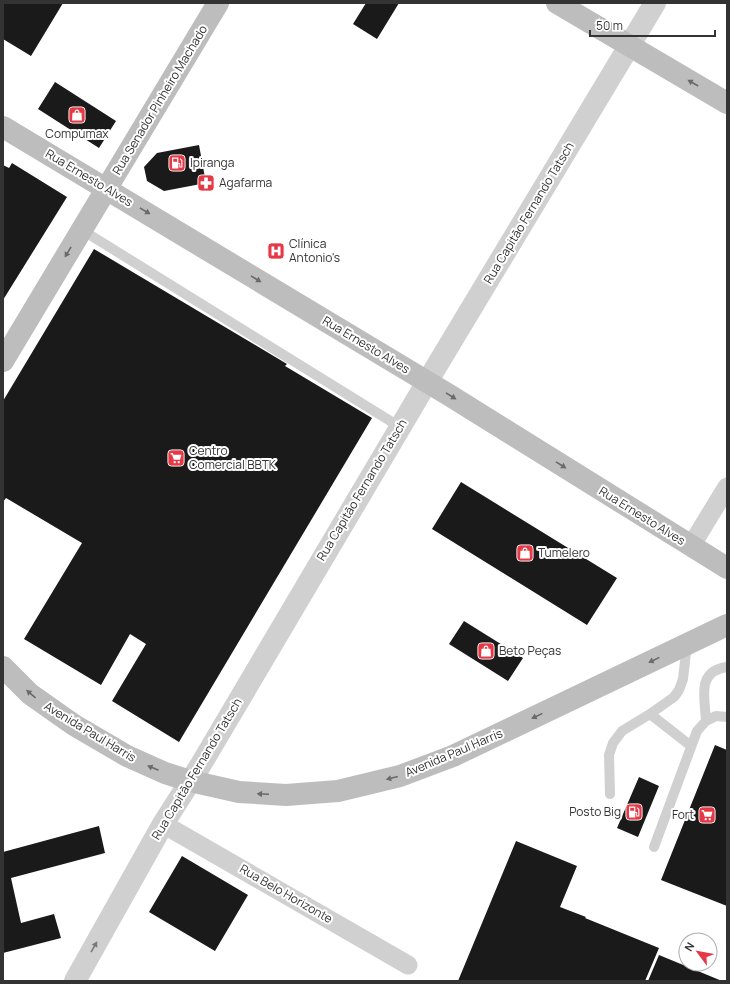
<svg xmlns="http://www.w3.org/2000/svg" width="730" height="984" font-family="Manrope,sans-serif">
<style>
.building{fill:#1a1a1a}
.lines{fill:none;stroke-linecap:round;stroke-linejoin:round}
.service{stroke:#d0d0d0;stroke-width:10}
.minor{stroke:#d0d0d0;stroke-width:19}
.tertiary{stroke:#d0d0d0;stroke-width:22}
.secondary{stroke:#bdbdbd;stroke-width:22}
.oneway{fill:#6a6a6a}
.oneway2{fill:#7a7a7a}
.labels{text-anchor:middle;stroke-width:4;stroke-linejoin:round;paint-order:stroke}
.street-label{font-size:12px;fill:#333;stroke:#fff}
.poi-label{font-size:12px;fill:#333;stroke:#fff;text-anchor:start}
</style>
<rect width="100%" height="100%" fill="#fff"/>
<!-- building -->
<path class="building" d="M3,3h60l-32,53 -28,-17z
M366,3h33l-22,36 -24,-15z
M55,82l61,39 -17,27 -61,-39z
M199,145l7,38 -42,8 -17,-10 -3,-14 13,-14z
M12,163l55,34 -64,103v-135l6,3z
M94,249l193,115 -2,2 87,52 -193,324 -67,-41 34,-57 -16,-10 -29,51 -77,-46 58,-96 -76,-45 -3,4v-101z
M461,482l156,96 -30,47 -155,-96z
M464,621l59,37 -15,23 -59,-37z
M715,745l12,5v156l-66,-26z
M639,777l20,9 -21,51 -21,-9z
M99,826l6,27 -94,25 10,45 33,-9 7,24 -58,15v-101z
M516,841l61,25 -17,41 26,10 -1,1 74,30 -14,33h-187z
M182,856l66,39 -33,56 -66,-39z
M659,955l63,26h-74z"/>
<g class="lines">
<!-- service -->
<path class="service" d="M82,230l318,197
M650,714l41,32
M706,721c-1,-23 -10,-50 21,-54
M610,794l-1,-39 4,-12 9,-12 28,-17 24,-17 5,-7 4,-11 4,-35
M654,847l43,-116 9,-10 10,-5 11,1"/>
<!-- minor -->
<path class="minor" d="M691,546l36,-59
M163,824l245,141"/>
<!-- tertiary -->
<path class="tertiary" d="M75,981l88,-157 37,-58 227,-384 228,-379"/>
<!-- secondary -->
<path class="secondary" d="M557,3l170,100
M3,127l446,268 278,173
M3,361l215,-358
M3,667l27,27 44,31 53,31 38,17 25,8 49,11 47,3 52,-4 62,-15 53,-20 274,-131"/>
</g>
<!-- one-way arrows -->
<defs><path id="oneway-solid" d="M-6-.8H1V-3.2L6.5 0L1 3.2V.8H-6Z"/></defs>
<g class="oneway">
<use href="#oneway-solid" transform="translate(693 83) rotate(-150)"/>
<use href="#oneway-solid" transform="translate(145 211) rotate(31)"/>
<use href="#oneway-solid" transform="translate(68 252) rotate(121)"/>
<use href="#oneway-solid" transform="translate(256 279) rotate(31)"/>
<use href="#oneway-solid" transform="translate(451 396) rotate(32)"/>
<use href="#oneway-solid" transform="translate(561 465) rotate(32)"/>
<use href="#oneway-solid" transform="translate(654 660) rotate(154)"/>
<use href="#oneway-solid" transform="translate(31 694) rotate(-140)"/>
<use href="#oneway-solid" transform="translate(537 716) rotate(154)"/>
<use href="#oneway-solid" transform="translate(153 768) rotate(-157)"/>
<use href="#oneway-solid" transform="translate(392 778) rotate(166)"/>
<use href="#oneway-solid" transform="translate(263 794) rotate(-177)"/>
</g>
<use class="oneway2" href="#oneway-solid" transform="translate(94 947) rotate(-60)"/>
<!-- icons -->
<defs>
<g id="shop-square" transform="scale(0.9)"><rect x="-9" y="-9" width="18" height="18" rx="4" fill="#e63946" stroke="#fff"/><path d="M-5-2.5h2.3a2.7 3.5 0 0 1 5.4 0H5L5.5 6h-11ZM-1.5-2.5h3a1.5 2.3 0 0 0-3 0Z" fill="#fff"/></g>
<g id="fuel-square" transform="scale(0.9)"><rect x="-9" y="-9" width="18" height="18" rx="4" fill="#e63946" stroke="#fff"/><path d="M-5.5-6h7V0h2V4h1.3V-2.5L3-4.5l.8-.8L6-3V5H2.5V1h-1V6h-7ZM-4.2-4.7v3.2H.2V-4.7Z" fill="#fff"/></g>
<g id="pharmacy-square" transform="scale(0.9)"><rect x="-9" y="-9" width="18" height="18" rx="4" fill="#e63946" stroke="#fff"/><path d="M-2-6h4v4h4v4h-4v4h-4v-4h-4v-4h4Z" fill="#fff"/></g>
<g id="hospital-square" transform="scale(0.9)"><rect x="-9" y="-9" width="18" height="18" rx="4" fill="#e63946" stroke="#fff"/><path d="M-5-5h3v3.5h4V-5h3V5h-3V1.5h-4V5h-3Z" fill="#fff"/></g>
<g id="supermarket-square" transform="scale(0.9)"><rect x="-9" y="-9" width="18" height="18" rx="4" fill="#e63946" stroke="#fff"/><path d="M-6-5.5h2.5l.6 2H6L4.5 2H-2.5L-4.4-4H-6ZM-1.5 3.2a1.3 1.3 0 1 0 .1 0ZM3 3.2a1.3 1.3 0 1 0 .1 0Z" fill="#fff"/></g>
</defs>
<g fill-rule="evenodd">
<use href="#shop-square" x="77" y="115"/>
<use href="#fuel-square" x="177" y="163"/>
<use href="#pharmacy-square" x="206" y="183"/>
<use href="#hospital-square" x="276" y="251"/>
<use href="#supermarket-square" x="176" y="458"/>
<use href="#shop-square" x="525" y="553"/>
<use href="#shop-square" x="486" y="651"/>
<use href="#fuel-square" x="634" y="812"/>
<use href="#supermarket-square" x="707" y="815"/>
</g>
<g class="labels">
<!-- street labels -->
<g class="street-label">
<text transform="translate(160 100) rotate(-59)" y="4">Rua Senador Pinheiro Machado</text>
<text transform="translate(89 178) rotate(31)" y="4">Rua Ernesto Alves</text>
<text transform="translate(529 213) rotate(-59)" y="4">Rua Capitão Fernando Tatsch</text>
<text transform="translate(366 345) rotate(31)" y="4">Rua Ernesto Alves</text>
<text transform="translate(362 490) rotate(-59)" y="4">Rua Capitão Fernando Tatsch</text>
<text transform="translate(642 516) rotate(32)" y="4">Rua Ernesto Alves</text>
<text transform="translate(90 732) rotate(31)" y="4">Avenida Paul Harris</text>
<text transform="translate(454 753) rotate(-23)" y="4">Avenida Paul Harris</text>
<text transform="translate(197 769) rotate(-59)" y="4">Rua Capitão Fernando Tatsch</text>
<text transform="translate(286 894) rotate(30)" y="4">Rua Belo Horizonte</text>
</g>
<!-- poi labels -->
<g class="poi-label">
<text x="77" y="138" text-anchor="middle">Compumax</text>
<text x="190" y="167">Ipiranga</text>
<text x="219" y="187">Agafarma</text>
<text x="289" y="248">Clínica<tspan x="289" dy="14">Antonio's</tspan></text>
<text x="189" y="455">Centro<tspan x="189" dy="14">Comercial BBTK</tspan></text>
<text x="538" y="557">Tumelero</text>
<text x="499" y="655">Beto Peças</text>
<text x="621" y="816" text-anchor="end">Posto Big</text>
<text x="694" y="819" text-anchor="end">Fort</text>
</g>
</g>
<!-- border -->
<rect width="730" height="984" fill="none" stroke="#333333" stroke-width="8"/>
<!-- north arrow -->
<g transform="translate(698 952) rotate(302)"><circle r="19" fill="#ffffff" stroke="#adadad"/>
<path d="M0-3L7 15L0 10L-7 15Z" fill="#e63946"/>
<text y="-6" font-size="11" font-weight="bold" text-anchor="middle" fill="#333333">N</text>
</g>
<!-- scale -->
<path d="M590 30v6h125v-6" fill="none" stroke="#333333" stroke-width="2"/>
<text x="596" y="30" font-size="12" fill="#333333" stroke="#ffffff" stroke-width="3" paint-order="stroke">50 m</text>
</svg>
